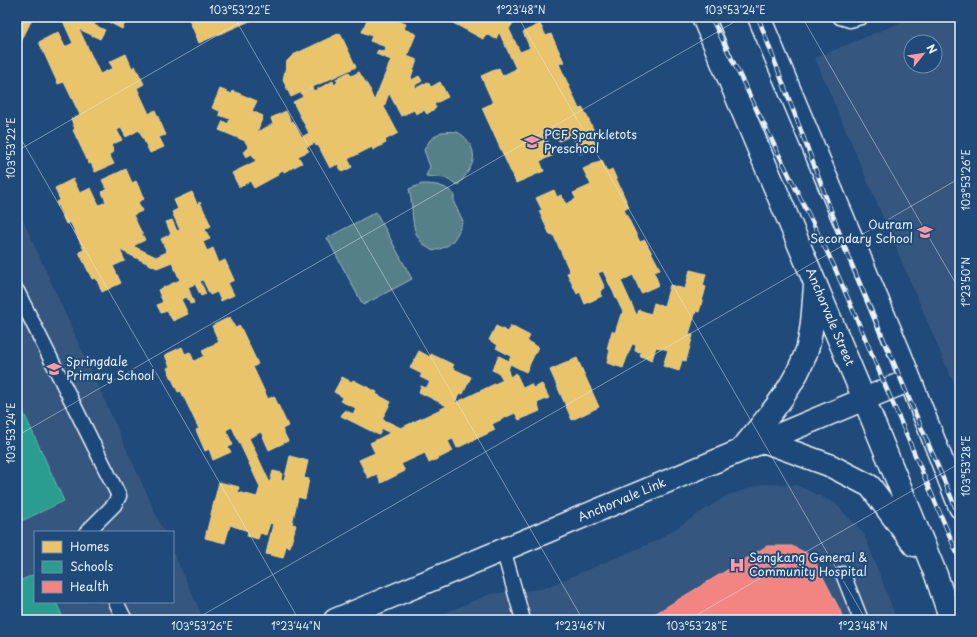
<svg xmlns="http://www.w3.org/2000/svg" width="977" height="637" font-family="'Playpen Sans',sans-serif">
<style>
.built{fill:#36577e;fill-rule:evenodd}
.green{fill:#578087;stroke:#a0b8c0}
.homes{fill:#e9c46a;stroke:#e9d295}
.schools{fill:#2a9d8f;stroke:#63b6ae}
.health{fill:#f28482;stroke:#efa5a5}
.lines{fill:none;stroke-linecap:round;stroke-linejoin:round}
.lane-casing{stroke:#e8f1f8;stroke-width:17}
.street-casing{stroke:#e8f1f8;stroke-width:25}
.secondary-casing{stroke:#e8f1f8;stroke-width:25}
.lane{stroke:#1f4a7a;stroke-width:14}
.street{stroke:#1f4a7a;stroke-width:22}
.secondary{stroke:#1f4a7a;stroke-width:22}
.rail-casing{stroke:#e8f1f8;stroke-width:4.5}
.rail{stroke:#1f4a7a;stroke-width:3;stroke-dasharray:9;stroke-linecap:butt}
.ticks{fill:none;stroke:#e8f1f8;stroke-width:1;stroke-opacity:0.45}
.labels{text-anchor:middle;stroke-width:4;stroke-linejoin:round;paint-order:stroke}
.poi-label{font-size:12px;fill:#e8f1f8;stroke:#1f4a7a;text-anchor:start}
.street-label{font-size:12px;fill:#e8f1f8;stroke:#1f4a7a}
.neatline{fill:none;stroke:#e8f1f8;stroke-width:1.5}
.ticks-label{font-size:10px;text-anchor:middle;fill:#e8f1f8}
</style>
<rect width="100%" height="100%" fill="#1f4a7a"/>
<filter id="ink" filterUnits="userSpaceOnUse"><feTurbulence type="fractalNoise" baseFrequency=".025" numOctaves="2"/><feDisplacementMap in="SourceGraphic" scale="8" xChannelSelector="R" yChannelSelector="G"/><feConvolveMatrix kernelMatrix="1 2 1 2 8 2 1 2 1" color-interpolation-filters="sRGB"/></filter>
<g filter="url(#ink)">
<!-- built -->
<path class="built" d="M914,17h46v381l-145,-340zM911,42h24v24h-24z
M17,207l147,325h-129v70h138v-50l31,68h-187z
M762,484l34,1 39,18 29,31 33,86h-469l62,-26 52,-5 114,-48 70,-45z"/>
<!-- green -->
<path class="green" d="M441,132c5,0 11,-1 16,0 12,5 21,22 14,34 -3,7 -8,13 -13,19l-13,-7 -19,-2 4,-9 -6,-17 6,-10z
M422,184c13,0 22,1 32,10v9l9,18c-8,19 -10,25 -30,30 -27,-15 -17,-37 -24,-62z
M376,212l36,67 -49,26 -36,-67z"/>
<!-- homes -->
<path class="homes" d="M17,17h16l-14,29 -2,-2z
M54,17h44l-4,8 11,5 -5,9 -21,-10 21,45 13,-6 -4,-6 17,-8 6,14 3,-2 9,18 -7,4 12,26 6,-4 11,25 -7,2 5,10 -14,6 -11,-23 -13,7 -5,-9 -4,2 5,10 -11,5 3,7 -5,2 5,10 -19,8 -4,-9 -2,1 -16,-34 2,-1 -4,-10 9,-4 -16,-33 -6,2 -19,-42 19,-10 7,15 8,-4 -10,-22z
M99,17h29l-6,12z
M188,17h71l-60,26z
M368,17l11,2 1,-2h8l18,7 -2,5 12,5 -9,22 10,4 -6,17 1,3 7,-4 3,5 -7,4 1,3 12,-6 3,5 9,-5 8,15 -14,7 2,4 -9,6 -3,-4 -8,4 -2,-4 -13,6 -12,-23 -5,14 14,26 -13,7 1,3 -13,7 -1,-3 -24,12 4,8 -10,5 -4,-8 -8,4 -12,-23 -2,1 -1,-3 -9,4 3,4 -11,5 4,7 -18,9 -1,-2 -6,3 1,2 -24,13 -4,-7 -11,6 -7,-14 24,-12 -4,-7 -6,3 -3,-5 6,-4 -4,-7 -26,-11 4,-9 5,3 2,-5 -11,-4 1,-4 -8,-3 8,-19 12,5 1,-3 24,10 -5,10 11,5 -6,16 16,-8 -2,-6 15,-7 5,11 2,-1 9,16 7,-4 -16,-31 10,-5 -2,-4 11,-5 2,3 19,-10 1,4 4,-3 -2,-3 13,-7 2,4 8,-4 12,19h-1l4,10 17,-41 -15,-6 2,-4 7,2 1,-5 -16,-6 2,-5 -10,-4z
M455,17h62l-8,12 11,23 10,-4 -7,-16 17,-8 6,12 5,-2 13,28 -5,2 20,45 4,-1 13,27 -4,2 5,9 -17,8 -8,-19 -13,6 -5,-10 -9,4 9,20 -14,6 4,10 -28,12 -34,-75 11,-5 -12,-27 18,-8 3,8 14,-7 2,4 -19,-41 -3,7 -10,-5 -3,5 -30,-16z
M518,17h12l-3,5z
M340,33l16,34 -65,30 -8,-17 4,-19 6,-6z
M602,160l5,12 5,-3 17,38 -5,3 16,32 5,-2 15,29 -6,3 5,13 -18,8 -8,-18 -12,6 16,35 2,-6 12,4 3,-11 10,3 6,-21 15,4 5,-19 16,4 -3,12 3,1 -7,25 -3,-1 -7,23 4,1 -7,26 -4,-1 -3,11 -16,-5 5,-16 -12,-3 -4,13 -12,-4 1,-4 -6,-1 1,-6 -4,-1 -9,24 -16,-5 3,-13 -3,-1 5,-18 3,2 6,-19h3l-21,-43 -5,2 7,15 -5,3 2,5 -17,8 -5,-12 -3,2 -10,-21 3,-1 -17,-38 -3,1 -11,-24 3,-1 -6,-12 18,-8 3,7 4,-2 5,9 10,-5 -3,-6 18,-8 -8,-16z
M126,169l6,14 4,-2 8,18 -6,3 4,9 -9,4 12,25 -12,6 23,11 11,-5 -6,-13 10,-5 -5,-12 6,-2 5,11 3,-1 -8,-18 6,-3 -4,-9 18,-8 5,12 3,-2 11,24 -6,3 5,10 -7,3 4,9 6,-3 6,15 6,-3 9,20 -6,3 6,12 -13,6 -4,-9 -7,3 -7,-15 -3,1 6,13 -5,2 -6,-12 -7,3 6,16 -4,1 -3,-7 -6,2 7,15 -15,7 -6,-10 -6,2 -4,-8 6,-3 -5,-12 22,-10 -8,-18 -15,6 -37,-18 5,11 -12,5 8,17 -19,9 -6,-14 -4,1 -13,-27 5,-2 -14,-28 -4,2 -10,-22 4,-2 -5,-12 18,-9 7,14 11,-5 8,17 7,-3 -4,-10 5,-2 -5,-10z
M230,317l5,11 5,-2 18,38 -5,3 15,32 6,-3 14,30 -6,3 6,12 -19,9 -8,-18 -12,6 21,45 3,-12 9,2 -1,7 3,1 6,-25 18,5 -4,17 5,1 -4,20 -7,-2 -6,27 4,1 -6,22 -4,-1 -3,12 -17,-4 7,-30 -3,-1 -4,12 -6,-2 -2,6 -11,-3 1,-5 -18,-6 -5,18 -20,-5 14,-56 20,5 -1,5 19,5 3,-10 -28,-60 -6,3 7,15 -5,2 3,5 -18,8 -4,-11 -4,2 -9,-21 3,-1 -18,-38 -3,1 -11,-24 3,-1 -5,-12 17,-8 3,7 5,-2 4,9 10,-5 -2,-6 17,-8 -7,-16z
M496,326l12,6 3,-6 19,10 -3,5 11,6 -12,25 -16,-8 -2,7 2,6 6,-4 7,15 8,-4 2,4 9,-4 7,14 -12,5 3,8 -21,9 -4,-7 -23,11 3,6 -38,18 -4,-9 -5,2 5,10 -24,12 -4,-10 -24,11 4,7 -24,12 -4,-9 -9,4 -9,-18 16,-7 -5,-10 20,-10 -8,-4 -3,6 -38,-19 4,-6 8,4 3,-6 -16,-7 3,-4 -9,-5 8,-15 10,5 1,-2 24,12 -1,2 15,8 -9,17 19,9 46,-22 -28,-14 2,-6 5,2 4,-6 -10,-5 2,-3 -12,-6 9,-17 11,6 1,-3 23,11 -2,3 19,9 -8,17 -4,-1 -4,10 48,-23 -4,-7 -7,-3 7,-14 10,5 2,-5 -15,-8 2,-3 -9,-5z
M577,358l22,49 -27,13 -22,-50z"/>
<!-- schools -->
<path class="schools" d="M17,398l47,103 -47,22z
M35,574v28h21l8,18h-47v-38z"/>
<!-- health -->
<path class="health" d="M767,546h25l20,10 28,54 3,10h-205l10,-2z"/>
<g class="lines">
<!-- lane casing -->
<g class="lane-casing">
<path id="lane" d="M840,17l10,3 11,-3
M17,291l102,205 -5,9 -27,27
M503,549l20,71
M843,574l18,46
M116,602l9,18"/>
</g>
<!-- street casing -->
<g class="street-casing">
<path id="street" d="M335,620l575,-240"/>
</g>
<!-- secondary casing -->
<g class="secondary-casing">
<path id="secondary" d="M703,17l161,382 72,176 15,45
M759,17l141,337 60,153
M763,441l66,24 41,21 44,59
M741,450c25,-31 53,-61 66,-100 6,-20 6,-43 8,-64"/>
</g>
<!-- lane -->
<use href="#lane" class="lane"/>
<!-- street -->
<use href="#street" class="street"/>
<!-- secondary -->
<use href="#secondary" class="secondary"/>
<!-- rail casing -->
<g class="rail-casing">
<path id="rail" d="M711,17l123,249 126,294
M758,17l91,241 111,260"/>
</g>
<!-- rail -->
<use href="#rail" class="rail"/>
</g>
</g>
<!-- ticks -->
<path class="ticks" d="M234,17l349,603M518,17l348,603M802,17l158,274M17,132l282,488M17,151l232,-134M17,436l726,-419M194,620l766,-442M688,620l272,-157"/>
<!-- icons -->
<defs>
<g id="school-bare" transform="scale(1.2)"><path d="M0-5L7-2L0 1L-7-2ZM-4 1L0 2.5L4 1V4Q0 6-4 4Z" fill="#ff9aa2" stroke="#1f4a7a" stroke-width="2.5" paint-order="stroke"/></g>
<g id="hospital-bare" transform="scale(1.2)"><path d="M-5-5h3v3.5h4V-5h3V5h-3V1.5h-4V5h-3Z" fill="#ff9aa2" stroke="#1f4a7a" stroke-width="2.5" paint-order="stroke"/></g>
</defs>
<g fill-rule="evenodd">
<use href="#school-bare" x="532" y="142"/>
<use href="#school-bare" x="925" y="232"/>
<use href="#school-bare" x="54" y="369"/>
<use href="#hospital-bare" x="737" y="565"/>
</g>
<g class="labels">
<!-- poi labels -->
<g class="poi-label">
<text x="544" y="139">PCF Sparkletots<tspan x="544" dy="14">Preschool</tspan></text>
<text x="913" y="229" text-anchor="end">Outram<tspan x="913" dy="14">Secondary School</tspan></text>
<text x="66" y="366">Springdale<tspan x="66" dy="14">Primary School</tspan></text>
<text x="749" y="562">Sengkang General &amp;<tspan x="749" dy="14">Community Hospital</tspan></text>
</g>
<!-- street labels -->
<g class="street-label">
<text transform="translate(830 317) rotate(67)" y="4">Anchorvale Street</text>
<text transform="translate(622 500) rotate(-23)" y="4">Anchorvale Link</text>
</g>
</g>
<!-- margin -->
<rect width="977" height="637" fill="none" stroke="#1f4a7a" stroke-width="44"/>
<!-- legend -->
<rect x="34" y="531" width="140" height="72" fill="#1f4a7a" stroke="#6f8dac"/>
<rect x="42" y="541" width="20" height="12" fill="#e9c46a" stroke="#6f8dac"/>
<text x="70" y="551" font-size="12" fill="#e8f1f8">Homes</text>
<rect x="42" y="561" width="20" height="12" fill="#2a9d8f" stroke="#6f8dac"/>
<text x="70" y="571" font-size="12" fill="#e8f1f8">Schools</text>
<rect x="42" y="581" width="20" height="12" fill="#f28482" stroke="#6f8dac"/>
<text x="70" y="591" font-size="12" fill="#e8f1f8">Health</text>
<!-- north arrow -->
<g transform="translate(923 54) rotate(60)"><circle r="19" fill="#1f4a7a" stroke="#6f8dac"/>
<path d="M0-3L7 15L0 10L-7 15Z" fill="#ff9aa2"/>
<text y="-6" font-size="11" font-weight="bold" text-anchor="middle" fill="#e8f1f8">N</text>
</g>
<rect x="22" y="22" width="933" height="593" class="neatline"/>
<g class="ticks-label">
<text x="240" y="14">103°53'22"E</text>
<text x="521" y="14">1°23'48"N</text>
<text x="735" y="14">103°53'24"E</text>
<text transform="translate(11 148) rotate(-90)" y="4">103°53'22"E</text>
<text transform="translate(966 180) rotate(-90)" y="4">103°53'26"E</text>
<text transform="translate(966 282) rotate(-90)" y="4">1°23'50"N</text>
<text transform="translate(11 433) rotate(-90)" y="4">103°53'24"E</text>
<text transform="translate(966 466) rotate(-90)" y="4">103°53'28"E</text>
<text x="202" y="630">103°53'26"E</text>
<text x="296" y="630">1°23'44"N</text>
<text x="580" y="630">1°23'46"N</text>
<text x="697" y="630">103°53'28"E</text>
<text x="863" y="630">1°23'48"N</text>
</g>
</svg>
